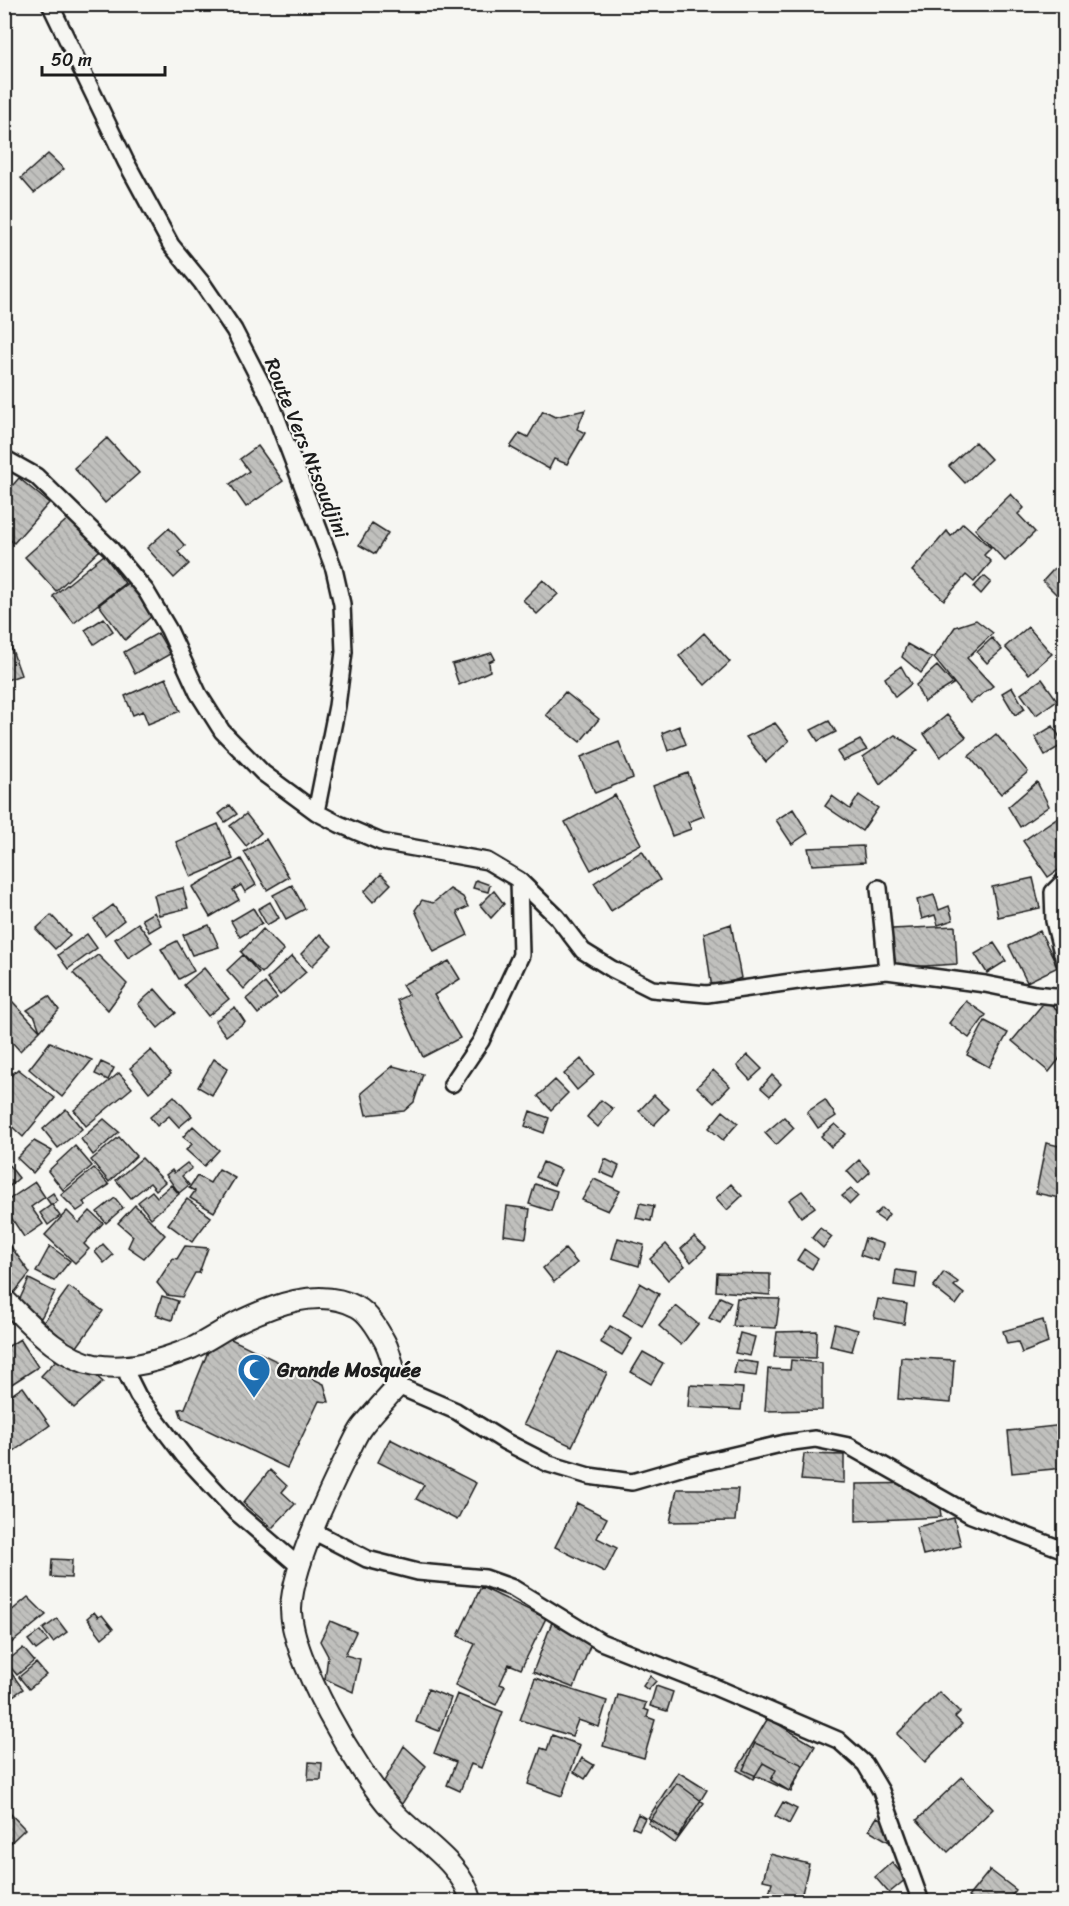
<svg xmlns="http://www.w3.org/2000/svg" width="1069" height="1906" font-family="Sriracha,sans-serif">
<style>
.building{fill:url(#building-back-hatch);stroke:#1c1c1c;stroke-width:1.5}
.lines{fill:none;stroke-linecap:round;stroke-linejoin:round}
.minor-casing{stroke:#1c1c1c;stroke-width:20}
.tertiary-casing{stroke:#1c1c1c;stroke-width:24}
.minor{stroke:#f6f6f2;stroke-width:15}
.tertiary{stroke:#f6f6f2;stroke-width:20}
.labels{text-anchor:middle;stroke-width:4.5;stroke-linejoin:round;paint-order:stroke}
.street-label{font-size:20px;fill:#1c1c1c;stroke:#f6f6f2}
.poi-label{font-size:20px;font-weight:bold;fill:#1c1c1c;stroke:#f6f6f2;text-anchor:start}
</style>
<defs>
<pattern id="building-back-hatch" width="6" height="6" patternUnits="userSpaceOnUse" patternTransform="scale(1.5)"><rect width="6" height="6" fill="#c0c0bd"/><path d="M-1 5l2 2M0 0l6 6M5-1l2 2" fill="none" stroke="#a4a4a2"/></pattern>
</defs>
<rect width="100%" height="100%" fill="#f6f6f2"/>
<filter id="ink" filterUnits="userSpaceOnUse"><feTurbulence type="fractalNoise" baseFrequency=".0167" numOctaves="2"/><feDisplacementMap in="SourceGraphic" scale="12" xChannelSelector="R" yChannelSelector="G"/><feConvolveMatrix kernelMatrix="1 2 1 2 8 2 1 2 1" color-interpolation-filters="sRGB"/></filter>
<g filter="url(#ink)">
<!-- building -->
<path class="building" d="M48,154l16,15 -30,24 -13,-15z
M585,410l-8,19 8,4 -18,31 -13,-5 -5,10 -39,-22 10,-14 8,4 15,-26 12,6z
M107,438l32,35 -34,30 -31,-35z
M975,442l16,17 -26,24 -16,-17z
M258,446l25,35 -37,26 -16,-23 19,-13 -9,-12z
M19,478l30,25 -35,40 -10,-8v-40z
M1011,494l13,14 -6,6 17,18 -30,29 -30,-32z
M70,517l30,33 -44,41 -31,-34z
M372,523l16,10 -13,21 -16,-9z
M963,523l28,25 -7,7 7,7 -17,20 -8,-7 -22,25 -32,-29 35,-40 4,5z
M169,528l16,18 -7,6 11,12 -15,14 -27,-30z
M104,555l21,28 -51,40 -21,-27z
M1064,558v44l-21,-21z
M984,576l7,6 -10,12 -7,-7z
M543,580l15,14 -21,20 -14,-14z
M129,582l24,33 -28,25 -26,-35z
M104,618l9,13 -19,13 -9,-14z
M976,620l17,13 -26,25 26,28 -23,17 -36,-45 21,-31z
M1028,627l24,27 -23,20 -24,-27z
M158,633l12,21 -35,20 -11,-22z
M704,633l26,29 -25,23 -26,-29z
M992,638l10,12 -15,13 -10,-11z
M907,644l25,14 -11,15 -19,-16z
M11,647l10,28 -17,6v-31z
M492,653l3,6 -6,3 1,9 -31,14 -7,-21z
M901,666l10,18 -16,13 -10,-19z
M937,666l16,18 -29,18 -8,-17z
M166,678l14,33 -32,13 -5,-13 -10,4 -8,-19z
M1042,679l15,21 -21,15 -15,-21z
M1012,687l13,22 -10,6 -13,-22z
M565,692l34,27 -19,23 -34,-27z
M947,715l19,22 -26,20 -16,-23z
M829,721l7,11 -18,9 -7,-11z
M775,723l14,18 -23,21 -20,-25z
M679,726l7,18 -18,7 -6,-18z
M1053,726l11,18 -19,11 -10,-18z
M996,734l32,38 -27,22 -32,-38z
M895,735l23,15 -38,35 -17,-28z
M860,740l7,10 -24,11 -6,-9z
M619,742l14,36 -38,15 -14,-36z
M688,773l16,43 -16,6 3,7 -19,7 -19,-50z
M1037,782l12,24 -29,21 -12,-20z
M615,795l26,49 -50,26 -26,-48z
M859,795l19,13 -16,23 -37,-25 7,-10 18,13z
M230,805l7,9 -12,8 -6,-8z
M793,809l15,24 -16,11 -16,-24z
M1064,813v53l-16,11 -25,-36z
M246,814l15,19 -15,13 -16,-20z
M218,824l15,35 -42,18 -15,-35z
M266,839l23,38 -22,13 -23,-38z
M863,846l2,16 -53,3 -4,-17z
M642,851l18,29 -49,31 -17,-28z
M241,859l15,26 -11,7 -4,-7 -8,5 6,10 -29,17 -18,-30z
M381,874l10,10 -18,18 -9,-10z
M1033,878l7,30 -42,9 -6,-30z
M476,880l14,5 -2,7 -15,-4z
M292,885l13,24 -19,10 -13,-24z
M183,888l5,20 -29,7 -5,-20z
M450,889l13,8 5,10 -11,5 11,23 -34,17 -19,-42 7,-10 11,3z
M494,891l10,13 -13,14 -11,-13z
M934,895l5,15 10,-4 4,14 -15,5 -3,-10 -13,4 -5,-19z
M270,902l9,16 -12,7 -9,-16z
M113,905l11,15 -19,15 -11,-16z
M253,908l9,15 -22,14 -9,-16z
M154,912l7,13 -12,7 -7,-13z
M51,915l19,20 -15,14 -19,-20z
M138,923l14,19 -24,16 -13,-19z
M731,924l10,54 -29,11 -8,-56z
M209,925l10,22 -27,8 -9,-20z
M955,926l2,38 -63,4 -2,-39z
M263,929l21,21 -22,23 -21,-21z
M1040,931l18,36 -31,15 -18,-36z
M87,934l10,14 -29,21 -10,-14z
M320,934l12,12 -20,20 -11,-12z
M177,941l17,30 -15,8 -18,-30z
M994,943l12,18 -19,12 -12,-19z
M98,955l29,29 -19,26 -35,-37z
M243,955l16,18 -15,16 -17,-19z
M292,956l14,16 -26,23 -13,-16z
M449,961l11,18 -26,16 26,43 -37,19 -26,-57 11,-5 -6,-10z
M204,968l25,31 -21,17 -24,-31z
M265,983l12,15 -19,16 -12,-15z
M155,989l21,24 -18,15 -20,-24z
M49,996l10,14 -19,21 -5,-14 -8,-7z
M1046,1000l18,16v37l-15,19 -37,-31z
M966,1001l20,14 -17,23 -20,-15z
M13,1002l27,29 -20,20 -16,-18v-24z
M235,1007l10,15 -19,14 -11,-15z
M985,1021l23,12 -19,34 -22,-12z
M50,1042l42,18 -30,37 -33,-28z
M151,1050l20,24 -22,18 -19,-24z
M748,1055l14,14 -12,11 -13,-14z
M214,1059l14,9 -16,27 -14,-8z
M581,1059l13,16 -17,15 -13,-16z
M101,1062l13,6 -6,12 -13,-6z
M393,1066l30,8 -9,28 -10,9 -38,4 -5,-22z
M18,1069l37,29 -32,39 -19,-18v-17l2,-2 -2,-3v-15z
M713,1070l17,16 -16,17 -17,-16z
M119,1073l13,15 -46,38 -12,-16z
M772,1075l9,9 -11,12 -9,-8z
M555,1080l13,13 -17,17 -13,-14z
M654,1095l15,14 -15,16 -15,-14z
M174,1096l18,20 -13,11 -10,-11 -12,10 -7,-9z
M601,1100l12,9 -15,18 -11,-10z
M825,1100l11,16 -18,12 -11,-16z
M66,1109l16,20 -24,19 -15,-19z
M530,1111l19,7 -5,15 -19,-7z
M723,1111l15,12 -15,17 -14,-12z
M784,1117l10,11 -18,17 -11,-12z
M104,1119l15,13 -26,23 -12,-16z
M835,1124l11,10 -15,13 -10,-11z
M193,1126l26,24 -15,16 -18,-16 6,-6 -9,-7z
M119,1137l17,19 -27,26 -18,-22z
M34,1141l18,10 -19,22 -16,-15z
M1046,1143l18,4v52l-28,-6z
M75,1146l17,20 -29,24 -15,-19z
M142,1158l23,24 -9,8 -6,-7 -19,15 -15,-18z
M4,1159l15,19 -15,13z
M605,1159l14,7 -5,12 -14,-6z
M859,1160l11,12 -12,11 -11,-12z
M543,1162l18,8 -7,15 -18,-8z
M187,1163l5,5 -10,8 7,9 -10,8 -13,-18 6,-5 2,3z
M94,1168l15,17 -26,17 3,3 -9,6 -16,-16z
M219,1169l16,9 -21,34 -24,-14 5,-7 -6,-3 8,-12 13,7z
M594,1179l26,12 -12,20 -26,-11z
M35,1182l10,15 -14,10 12,17 -19,13 -20,-30v-4z
M535,1184l22,7 -6,20 -22,-7z
M731,1184l11,12 -15,14 -11,-12z
M171,1185l8,9 -28,24 -13,-16 14,-11 5,6z
M851,1189l7,7 -8,8 -8,-8z
M802,1191l13,16 -14,10 -12,-17z
M53,1193l5,8 -6,4 8,11 -12,9 -8,-12 11,-8 -5,-7z
M115,1198l8,10 -17,15 -9,-11z
M187,1199l24,18 -19,25 -24,-18z
M640,1203l14,3 -3,15 -15,-3z
M135,1205l30,30 -21,23 -16,-11 5,-11 -15,-13z
M507,1206l23,3 -4,29 -22,-3z
M882,1208l7,6 -5,7 -9,-6z
M67,1211l12,12 11,-12 13,12 -19,21 5,5 -14,14 -30,-28z
M820,1228l12,9 -9,11 -11,-10z
M694,1237l12,11 -15,14 -10,-13z
M618,1238l26,7 -5,21 -27,-8z
M865,1238l18,6 -5,17 -18,-6z
M9,1244l21,29 -20,25 -6,-8v-40z
M103,1244l10,11 -9,8 -9,-11z
M666,1244l19,22 -17,14 -18,-21z
M50,1246l20,15 -16,20 -18,-9z
M185,1246l23,2 -9,25h-4l-13,24 -15,-2 -10,-12 16,-25 4,1z
M565,1249l12,14 -23,19 -11,-14z
M804,1249l14,10 -6,10 -15,-9z
M896,1270l21,3 -2,15 -21,-3z
M944,1272l14,10 -4,4 10,8 -8,11 -23,-18z
M717,1273l53,1v21l-54,-4z
M29,1279l26,13 -14,26 -23,-15z
M640,1283l19,11 -17,32 -19,-11z
M69,1287l34,24 -29,40 -34,-24z
M162,1296l16,5 -6,19 -16,-5z
M720,1297l11,5 -11,21 -11,-5z
M737,1298l43,1 -4,29 -43,-2z
M878,1299l29,5 -3,20 -30,-6z
M676,1306l22,18 -17,21 -22,-19z
M1043,1320l5,23 -26,10 -4,-11 -11,2 -4,-13z
M835,1324l23,6 -6,21 -22,-5z
M610,1326l22,13 -10,16 -22,-13z
M231,1329v10l93,45 5,18 -10,-1 -32,67 -105,-50 -3,-9 6,-1 27,-66z
M817,1331l-1,27 -42,-1 3,-25z
M740,1333l15,4 -5,19 -15,-3z
M20,1339l18,28 -34,22v-40z
M559,1351l48,22 -35,73 -48,-22z
M643,1352l20,11 -12,21 -20,-12z
M59,1357l25,8 19,17 -29,26 -33,-32z
M901,1357l53,3 -3,43 -53,-4z
M737,1360l21,3 -2,13 -22,-3z
M791,1360l31,3v47l-57,1 3,-42 22,1z
M690,1385l53,3 -2,22 -53,-3z
M23,1387l27,38 -43,31 -3,-4v-52z
M1064,1425v43l-52,5 -4,-42z
M390,1439l86,44 -19,37 -41,-21 8,-14 -46,-23z
M804,1454l40,1v28l-43,-3z
M270,1470l17,16 -5,6 13,12 -23,24 -29,-25z
M937,1483l4,34 -85,4v-37z
M677,1489h61l-3,32 -65,1z
M577,1503l30,15 -10,20 20,10 -12,24 -50,-25z
M954,1518l7,28 -38,9 -7,-28z
M52,1559l20,1 -1,18 -20,-1z
M481,1587l65,31 -25,51 -12,-5 -9,20 5,2 -9,19 -41,-20 20,-41 -17,-8z
M28,1597l18,18 -42,34v-32z
M94,1612l4,5 4,-2 11,14 -11,9 -15,-20z
M57,1619l10,13 -14,10 -10,-13z
M330,1621l26,11 -11,23 15,4 -7,33 -28,-13 3,-23 -8,-15z
M552,1622l41,16 -19,50 -41,-16z
M40,1631l8,10 -12,9 -8,-10z
M23,1648l11,13 -17,14 -11,-13z
M4,1663l19,26 -10,7 -2,-3 -7,5z
M36,1663l10,12 -17,14 -10,-12z
M650,1676l6,5 -8,9 -5,-4z
M535,1678l72,23 -8,26 -21,-7 -6,16 -52,-16z
M656,1686l17,6 -6,19 -17,-5z
M428,1689l23,9 -12,33 -23,-9z
M939,1692l21,20 -5,5 7,7 -37,38 -28,-28z
M457,1694l46,18 -22,56 -10,-4 -11,27 -13,-6 9,-23 -22,-9z
M618,1695l28,8 -2,6 5,2 -2,6 8,3 -11,38 -41,-12z
M768,1718l47,28 -26,45 -18,-11 5,-10 -13,-7 -10,16 -16,-9z
M552,1735l28,10 -18,51 -34,-12 13,-36 6,2z
M755,1743l48,22 -12,27 -48,-22z
M404,1746l22,20 -26,41 -18,-22z
M582,1758l12,7 -9,14 -11,-7z
M309,1762l13,1 -1,17h-13z
M678,1772l29,18 -29,47 -30,-19z
M962,1777l31,32 -45,43 -31,-32z
M677,1783l27,20 -29,40 -27,-20z
M783,1802l14,7 -8,15 -14,-8z
M5,1808l20,21 -20,19 -1,-39z
M638,1814l7,4 -6,12 -7,-3z
M877,1817l22,13 -8,13 -22,-13z
M770,1854l39,10 -9,38h-33l5,-20 -9,-2z
M892,1862l14,17 -17,14 -14,-16z
M990,1870l26,20 -9,12h-33l-6,-5z"/>
<g class="lines">
<!-- minor casing -->
<g class="minor-casing">
<path id="minor" d="M50,4l76,158 45,83 31,38 32,47 36,70 64,169 8,35 2,48 -7,54 -21,106
M4,458l32,18 74,72 36,43 23,39 29,63 24,38 41,42 53,39 23,12 42,18 106,19 32,19 38,37 26,34 29,18 40,20 55,5 98,-14 82,-9
M1064,881l-11,11 1,29 10,40
M879,888l8,83 98,13 50,10 29,3
M452,1084l29,-43 40,-86 -2,-75
M126,1367l2,9 10,20 46,60 52,56 64,55
M398,1386l58,25 48,30 45,23 40,12 43,6 52,-15 101,-24 30,-4 34,7 122,69 93,35
M313,1531l54,28 51,13 67,6 28,10 88,54 109,43 128,55 27,24 16,27 40,111"/>
</g>
<!-- tertiary casing -->
<g class="tertiary-casing">
<path id="tertiary" d="M4,1299c26,25 55,59 91,66 34,6 66,-5 97,-17 15,-7 29,-17 44,-25 35,-17 83,-37 121,-16 12,6 22,24 28,35 7,13 9,30 13,44 -12,13 -25,27 -36,41 -6,8 -10,19 -15,28 -19,38 -55,113 -56,154 0,50 67,164 101,201 28,31 68,50 80,92"/>
</g>
<!-- minor -->
<use href="#minor" class="minor"/>
<!-- tertiary -->
<use href="#tertiary" class="tertiary"/>
</g>
</g>
<!-- icons -->
<defs>
<g id="mosque-pin" transform="scale(1.725)"><path d="M0 17L-7.5 6A9.5 9.5 0 1 1 7.5 6Z" fill="#1f6fb2" stroke="#f6f6f2"/><path d="M3.5-4.9A6 6 0 1 0 3.5 4.9A5 5 0 1 1 3.5-4.9Z" fill="#fff"/></g>
</defs>
<g fill-rule="evenodd">
<use href="#mosque-pin" x="254" y="1370"/>
</g>
<g class="labels">
<!-- street labels -->
<g class="street-label">
<text transform="translate(307 448) rotate(68)" y="7">Route Vers Ntsoudjini</text>
</g>
<!-- poi labels -->
<g class="poi-label">
<text x="277" y="1377">Grande Mosquée</text>
</g>
</g>
<!-- margin -->
<rect width="1069" height="1906" fill="none" stroke="#f6f6f2" stroke-width="24"/>
<rect x="12" y="12" width="1045" height="1882" fill="none" stroke="#1c1c1c" stroke-width="2" filter="url(#ink)"/>
<!-- scale -->
<path d="M42 66v9h123v-9" fill="none" stroke="#1c1c1c" stroke-width="3"/>
<text x="51" y="66" font-size="18" fill="#1c1c1c" stroke="#f6f6f2" stroke-width="4.5" paint-order="stroke">50 m</text>
</svg>
